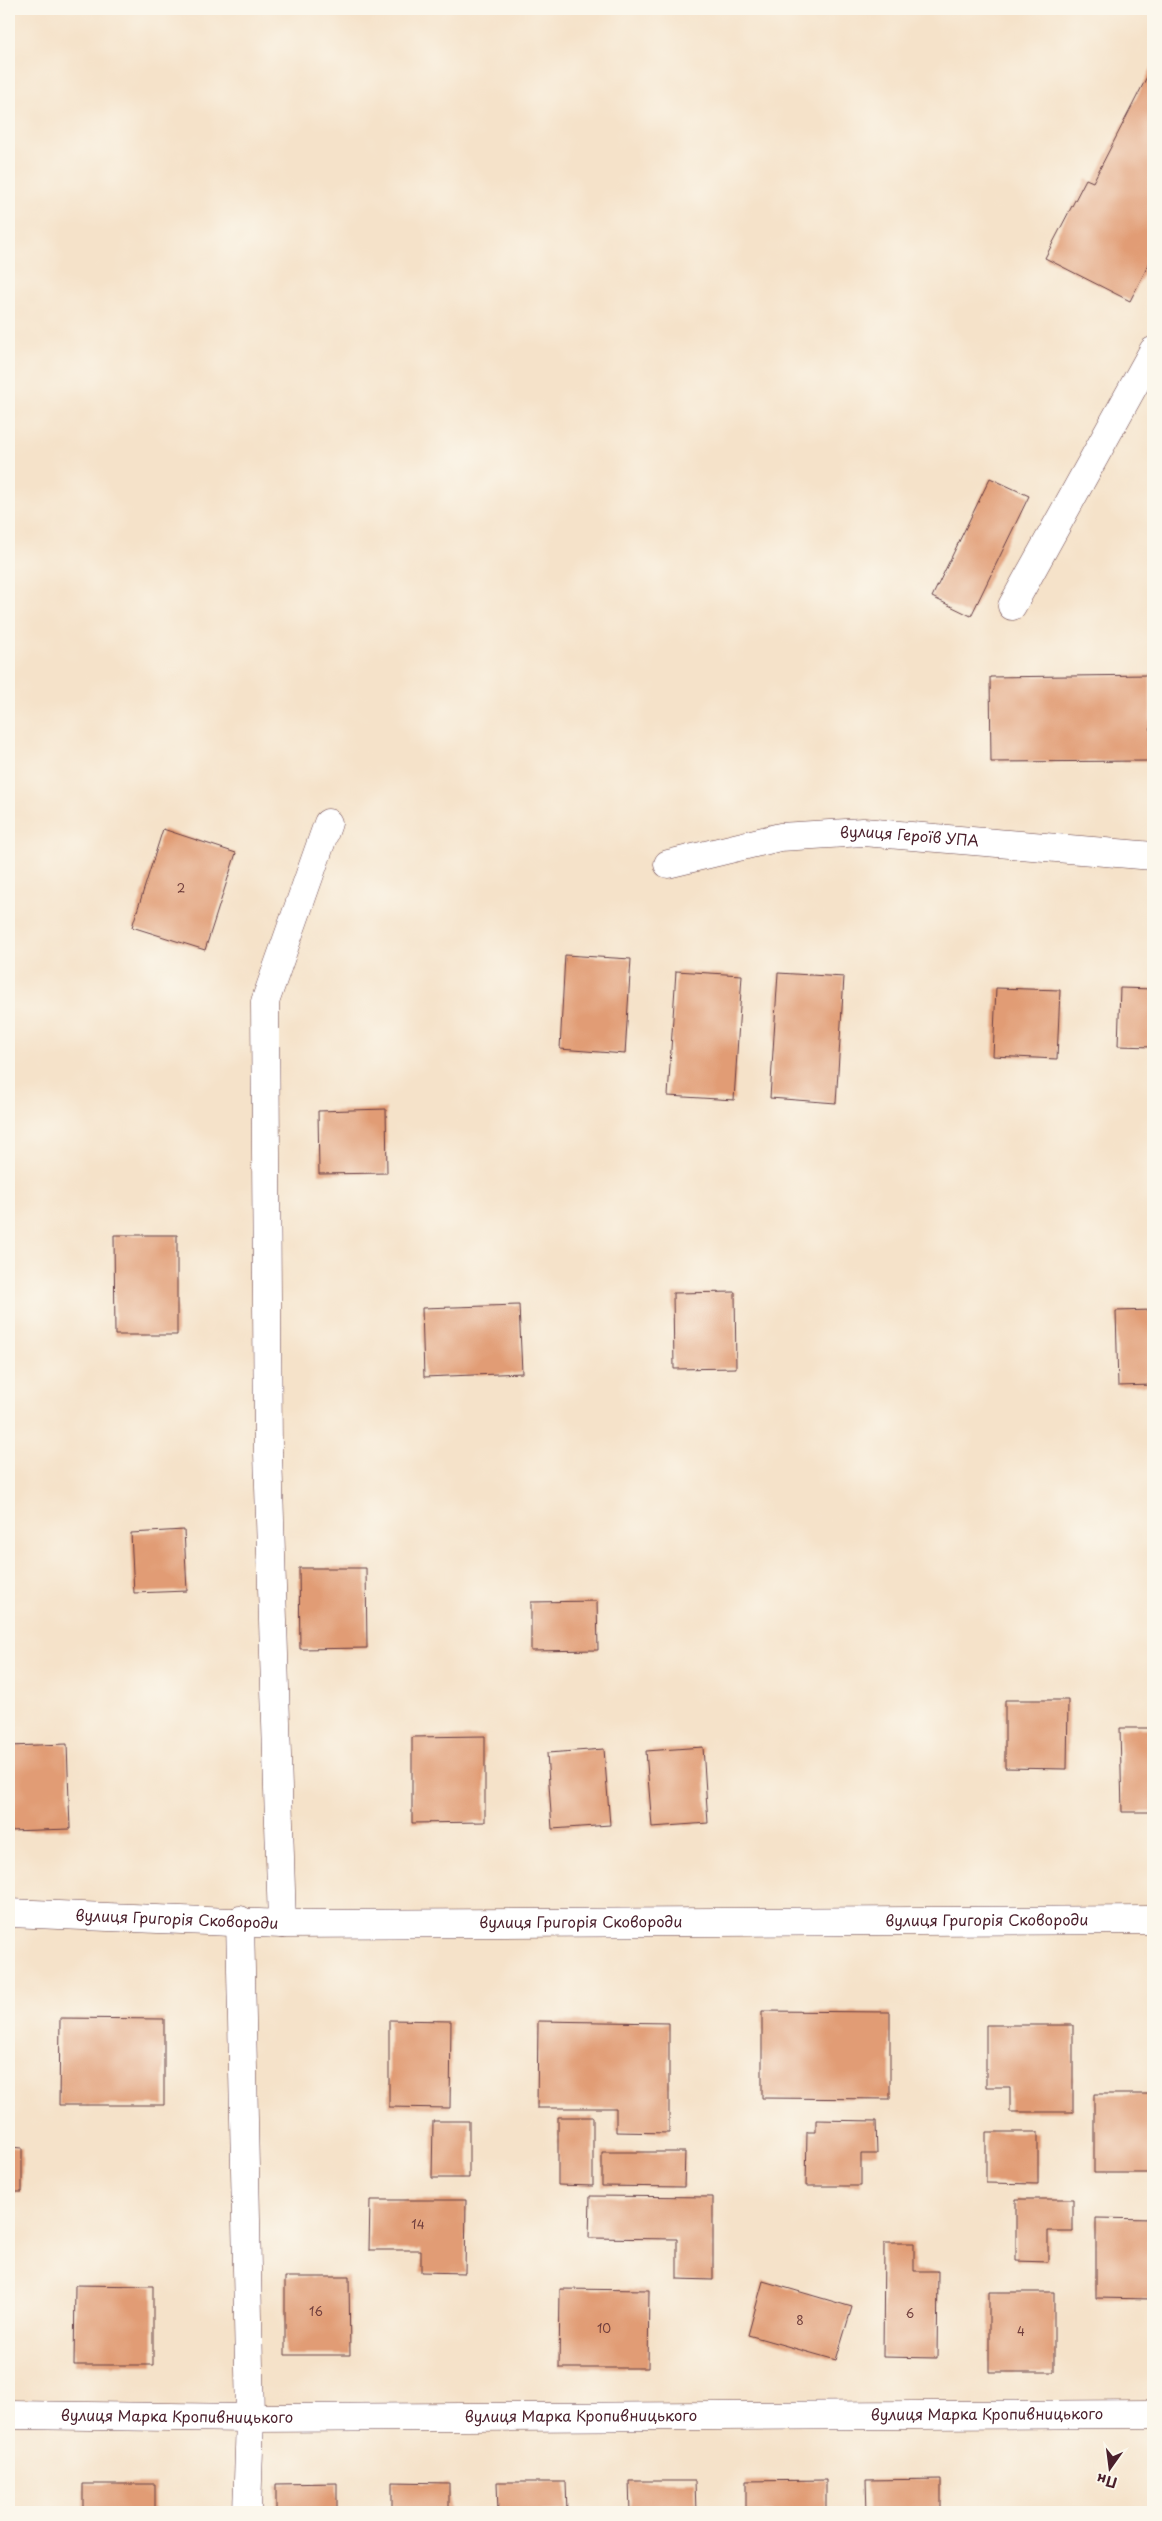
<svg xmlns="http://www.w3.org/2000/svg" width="1162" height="2521" font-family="'Playpen Sans',sans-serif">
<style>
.building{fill:#e19c74}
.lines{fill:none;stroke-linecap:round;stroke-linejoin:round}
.minor-casing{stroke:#643c43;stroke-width:29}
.minor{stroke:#fff;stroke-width:28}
.labels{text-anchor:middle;stroke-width:5;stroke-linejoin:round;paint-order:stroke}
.number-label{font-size:12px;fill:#703e3d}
.street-label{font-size:15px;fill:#4a1f2b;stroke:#fbf7ec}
</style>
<rect width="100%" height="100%" fill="#fbf7ec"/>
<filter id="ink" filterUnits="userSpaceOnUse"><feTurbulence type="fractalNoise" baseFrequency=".02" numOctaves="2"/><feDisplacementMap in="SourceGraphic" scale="10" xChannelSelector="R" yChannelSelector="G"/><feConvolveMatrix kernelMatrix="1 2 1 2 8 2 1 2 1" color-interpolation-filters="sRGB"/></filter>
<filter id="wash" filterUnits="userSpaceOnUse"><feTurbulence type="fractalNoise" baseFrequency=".0096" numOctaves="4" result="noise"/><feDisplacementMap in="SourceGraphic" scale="20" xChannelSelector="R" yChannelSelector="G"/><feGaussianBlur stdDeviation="1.12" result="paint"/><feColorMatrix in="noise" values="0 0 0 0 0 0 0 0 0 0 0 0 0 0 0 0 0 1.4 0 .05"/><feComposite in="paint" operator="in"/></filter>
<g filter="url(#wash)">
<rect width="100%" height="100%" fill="#f5e2c9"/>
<g id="blocks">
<!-- building -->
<path class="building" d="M1153,65v142l-2,5 2,1v43l-23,45 -85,-43 41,-79 7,3z
M990,478l39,18 -58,120 -39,-19z
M1150,675l1,86 -160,1 -1,-85z
M163,829l73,24 -31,97 -73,-23z
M565,955l66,4 -6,95 -65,-5z
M676,971l66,4 -8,125 -66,-4z
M778,973l66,4 -8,126 -66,-5z
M996,988l64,2 -3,69 -64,-3z
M1120,988l33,1v58l-35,-1z
M386,1109l1,64 -68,1 -1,-63z
M114,1235h63v100h-62z
M735,1292l1,76 -62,1 -1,-76z
M519,1305l3,68 -98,4 -2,-69z
M1153,1310v75l-35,1 -2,-75z
M184,1530l3,61 -53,2 -3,-60z
M299,1568h67l1,80 -67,1z
M597,1601l1,49 -67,1v-49z
M1005,1700h63l-1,69 -62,-1z
M1120,1728h33v84h-31z
M485,1736v86l-73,1v-86z
M67,1744l3,85 -61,2v-85z
M703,1747l5,76 -56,4 -6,-76z
M604,1749l6,76 -58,4 -5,-76z
M762,2011l128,1v87l-128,-1z
M60,2018l104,1v86h-105z
M389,2020l62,1 -1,87 -61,-1z
M538,2021l131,2v110l-53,-1v-24h-79z
M986,2025h87v87h-63v-25h-24z
M1094,2094h59v79h-59z
M558,2117h35v69l-35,-1z
M816,2120l60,1 1,33h-16v32h-55l1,-54h9z
M433,2121h36v57h-37z
M986,2132h52v52l-52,-1z
M9,2147l13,1v44h-13z
M602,2152h83l-1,35 -82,-1z
M590,2196l123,1v83l-36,-1v-40l-88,-1z
M1016,2199h57v32h-25v31l-32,-1z
M370,2200h96l-1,73 -44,-1v-22h-52z
M1096,2218l57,1v80l-57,-1z
M884,2243h30v28h24l-1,87 -54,-1z
M285,2277h64l1,78h-65z
M763,2281l89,26 -16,53 -88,-25z
M75,2285l78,1v79h-79z
M560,2289l89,1 -1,78h-89z
M989,2292h65v80h-65z
M941,2479v33h-74l-1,-32z
M826,2480v32h-80v-31z
M629,2481h66l1,31h-66z
M392,2482l57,1v29h-57z
M497,2482h69l1,30h-69z
M337,2483v29h-61v-28z
M83,2484h72v28h-72z
M9,2510h20v2h-20z"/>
</g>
</g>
<g filter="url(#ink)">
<use href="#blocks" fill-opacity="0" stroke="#643c43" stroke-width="1"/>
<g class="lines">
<!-- minor casing -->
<g class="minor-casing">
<g id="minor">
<path d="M1012,606l141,-255"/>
<path id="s1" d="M668,864l112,-27 83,-5 290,24"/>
<path id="s2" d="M9,1913l273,11 871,-4"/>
<path d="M240,1920l10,498 -3,94"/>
<path d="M282,1924l-14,-472 -3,-450 63,-179"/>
<path id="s3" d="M9,2415l241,3 903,-4"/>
</g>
</g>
<!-- minor -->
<use href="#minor" class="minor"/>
</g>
</g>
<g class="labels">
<!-- number labels -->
<g class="number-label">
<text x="181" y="893">2</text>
<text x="418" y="2229">14</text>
<text x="316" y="2316">16</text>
<text x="910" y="2318">6</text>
<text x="800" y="2325">8</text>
<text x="604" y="2333">10</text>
<text x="1021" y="2336">4</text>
</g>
<!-- street labels -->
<g class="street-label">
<text dy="5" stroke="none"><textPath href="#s1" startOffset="245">вулиця Героїв УПА</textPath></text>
<text dy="5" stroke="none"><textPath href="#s2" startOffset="168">вулиця Григорія Сковороди</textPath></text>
<text dy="5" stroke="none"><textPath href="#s2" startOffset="978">вулиця Григорія Сковороди</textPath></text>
<text dy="5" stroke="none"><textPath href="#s2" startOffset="572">вулиця Григорія Сковороди</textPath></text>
<text dy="5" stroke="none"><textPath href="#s3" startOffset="978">вулиця Марка Кропивницького</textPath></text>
<text dy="5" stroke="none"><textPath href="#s3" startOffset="168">вулиця Марка Кропивницького</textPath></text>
<text dy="5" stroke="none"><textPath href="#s3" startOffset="572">вулиця Марка Кропивницького</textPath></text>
</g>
</g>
<!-- margin -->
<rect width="1162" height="2521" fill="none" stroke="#fbf7ec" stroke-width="30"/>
<!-- north arrow -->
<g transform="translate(1110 2468) rotate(194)" stroke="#fbf7ec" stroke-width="4" paint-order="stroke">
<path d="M0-4L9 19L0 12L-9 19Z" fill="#4a1f2b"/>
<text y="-8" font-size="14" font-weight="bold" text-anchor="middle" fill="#4a1f2b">Пн</text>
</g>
</svg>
